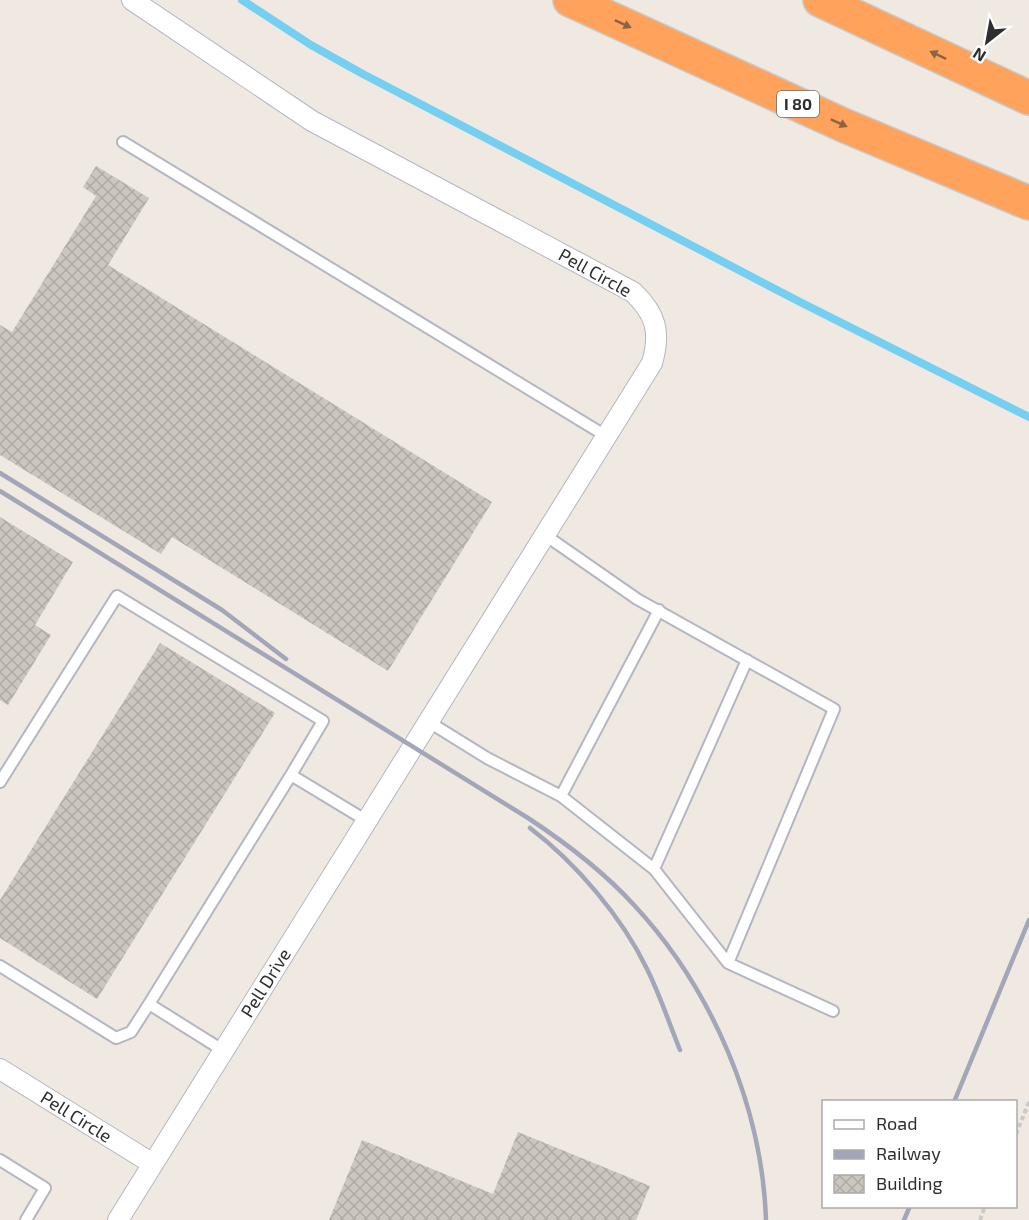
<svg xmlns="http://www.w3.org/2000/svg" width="1029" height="1220" font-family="'Exo 2',sans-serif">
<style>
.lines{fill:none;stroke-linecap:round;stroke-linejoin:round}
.stream{stroke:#75cff0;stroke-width:8}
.building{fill:url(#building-cross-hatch)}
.service-casing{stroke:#b4b7c1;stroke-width:14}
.minor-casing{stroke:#b4b7c1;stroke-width:22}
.motorway-casing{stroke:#c9c9c9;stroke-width:36}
.path{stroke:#c9c9c9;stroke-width:4;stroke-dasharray:4.5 3;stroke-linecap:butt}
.service{stroke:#fff;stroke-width:10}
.minor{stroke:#fff;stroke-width:20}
.motorway{stroke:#ffa35c;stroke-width:33}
.rail{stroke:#a3a6b8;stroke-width:4.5}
.oneway{fill:#8c6343}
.labels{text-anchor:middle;stroke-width:5;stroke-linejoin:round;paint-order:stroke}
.shield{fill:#fff;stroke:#6d6d6d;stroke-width:1.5}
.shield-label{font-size:16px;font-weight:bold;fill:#2e2e2e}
.street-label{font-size:18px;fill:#2e2e2e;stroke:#fff}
</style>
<defs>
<pattern id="building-cross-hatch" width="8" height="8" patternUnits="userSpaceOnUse" patternTransform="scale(1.5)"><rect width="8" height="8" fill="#cbc7bf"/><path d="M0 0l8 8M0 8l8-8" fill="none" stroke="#afaba4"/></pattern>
</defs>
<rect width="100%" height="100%" fill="#efe9e1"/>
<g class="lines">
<!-- stream -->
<path class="stream" d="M242,0l69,45 50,28 441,230 227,114"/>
</g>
<!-- building -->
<path class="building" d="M96,166l53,32 -41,67 384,237 -104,169 -216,-134 -11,17 -161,-99v-130l12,7 84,-136 -13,-9z
M0,517l73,45 -38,63 16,10 -43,70 -8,-5z
M160,643l115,70 -178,286 -97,-61v-38z
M518,1132l132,54 -14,34h-307l33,-80 131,54z"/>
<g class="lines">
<!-- service casing -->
<g class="service-casing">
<path id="service" d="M123,142l483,294
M545,535l92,64 197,110 -106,254 105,48
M429,722l58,36 74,38 93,73 74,94
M0,782l117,-186 206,125 -32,54 76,46
M561,796l98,-186
M654,869l93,-209
M0,966l116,72 15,-6 18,-28
M224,1051l-75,-47 142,-229
M0,1160l45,28 -19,32"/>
</g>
<!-- minor casing -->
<g class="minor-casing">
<path id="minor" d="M0,1069l153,95
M118,1220l534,-857c9,-31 4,-49 -19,-71l-321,-171 -180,-121"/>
</g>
<!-- motorway casing -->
<g class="motorway-casing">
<path id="motorway" d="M570,0l273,125 186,78
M820,0l209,98"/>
</g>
<!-- path -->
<path class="path" d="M1016,1134l13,-32
M980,1220l5,-14"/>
<!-- service -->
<use href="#service" class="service"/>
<!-- minor -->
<use href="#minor" class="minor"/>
<!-- motorway -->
<use href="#motorway" class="motorway"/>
<!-- rail -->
<path class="rail" d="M0,473l222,137 64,49
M0,491l528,327c38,25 75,53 106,87 78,84 128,201 132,315
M530,828c46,35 92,89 117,141 13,26 22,54 33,81
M954,1102l75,-182
M904,1220l6,-14"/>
</g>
<!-- one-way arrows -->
<defs><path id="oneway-solid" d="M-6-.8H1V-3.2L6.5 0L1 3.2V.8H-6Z" transform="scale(1.5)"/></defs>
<g class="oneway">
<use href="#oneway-solid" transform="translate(623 24) rotate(25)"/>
<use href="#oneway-solid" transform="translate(938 55) rotate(-155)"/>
<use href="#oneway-solid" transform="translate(839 123) rotate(24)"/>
</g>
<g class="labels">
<!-- shield labels -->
<rect class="shield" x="777" y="91" width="42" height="26" rx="4.5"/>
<g class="shield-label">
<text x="798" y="110">I 80</text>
</g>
<!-- street labels -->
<g class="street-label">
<text transform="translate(595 273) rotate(29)" y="6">Pell Circle</text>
<text transform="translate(266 983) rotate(-58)" y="6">Pell Drive</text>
<text transform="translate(76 1117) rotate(32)" y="6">Pell Circle</text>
</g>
</g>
<!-- legend -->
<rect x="822" y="1100" width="195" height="108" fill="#ffffff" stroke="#ababab" stroke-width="1.5"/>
<rect x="834" y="1120" width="30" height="9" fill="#ffffff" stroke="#ababab" stroke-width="1.5"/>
<text x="876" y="1130" font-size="18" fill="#2e2e2e">Road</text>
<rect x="834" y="1150" width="30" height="9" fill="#a3a6b8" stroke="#ababab" stroke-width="1.5"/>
<text x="876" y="1160" font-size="18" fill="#2e2e2e">Railway</text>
<rect x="834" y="1175" width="30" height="18" fill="url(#building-cross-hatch)" stroke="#ababab" stroke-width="1.5"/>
<text x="876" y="1190" font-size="18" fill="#2e2e2e">Building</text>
<!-- north arrow -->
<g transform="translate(987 42) rotate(211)" stroke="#ffffff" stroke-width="4.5" paint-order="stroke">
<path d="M0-4.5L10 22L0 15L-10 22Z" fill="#2e2e2e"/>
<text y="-9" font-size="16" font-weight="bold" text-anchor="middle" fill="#2e2e2e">N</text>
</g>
</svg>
